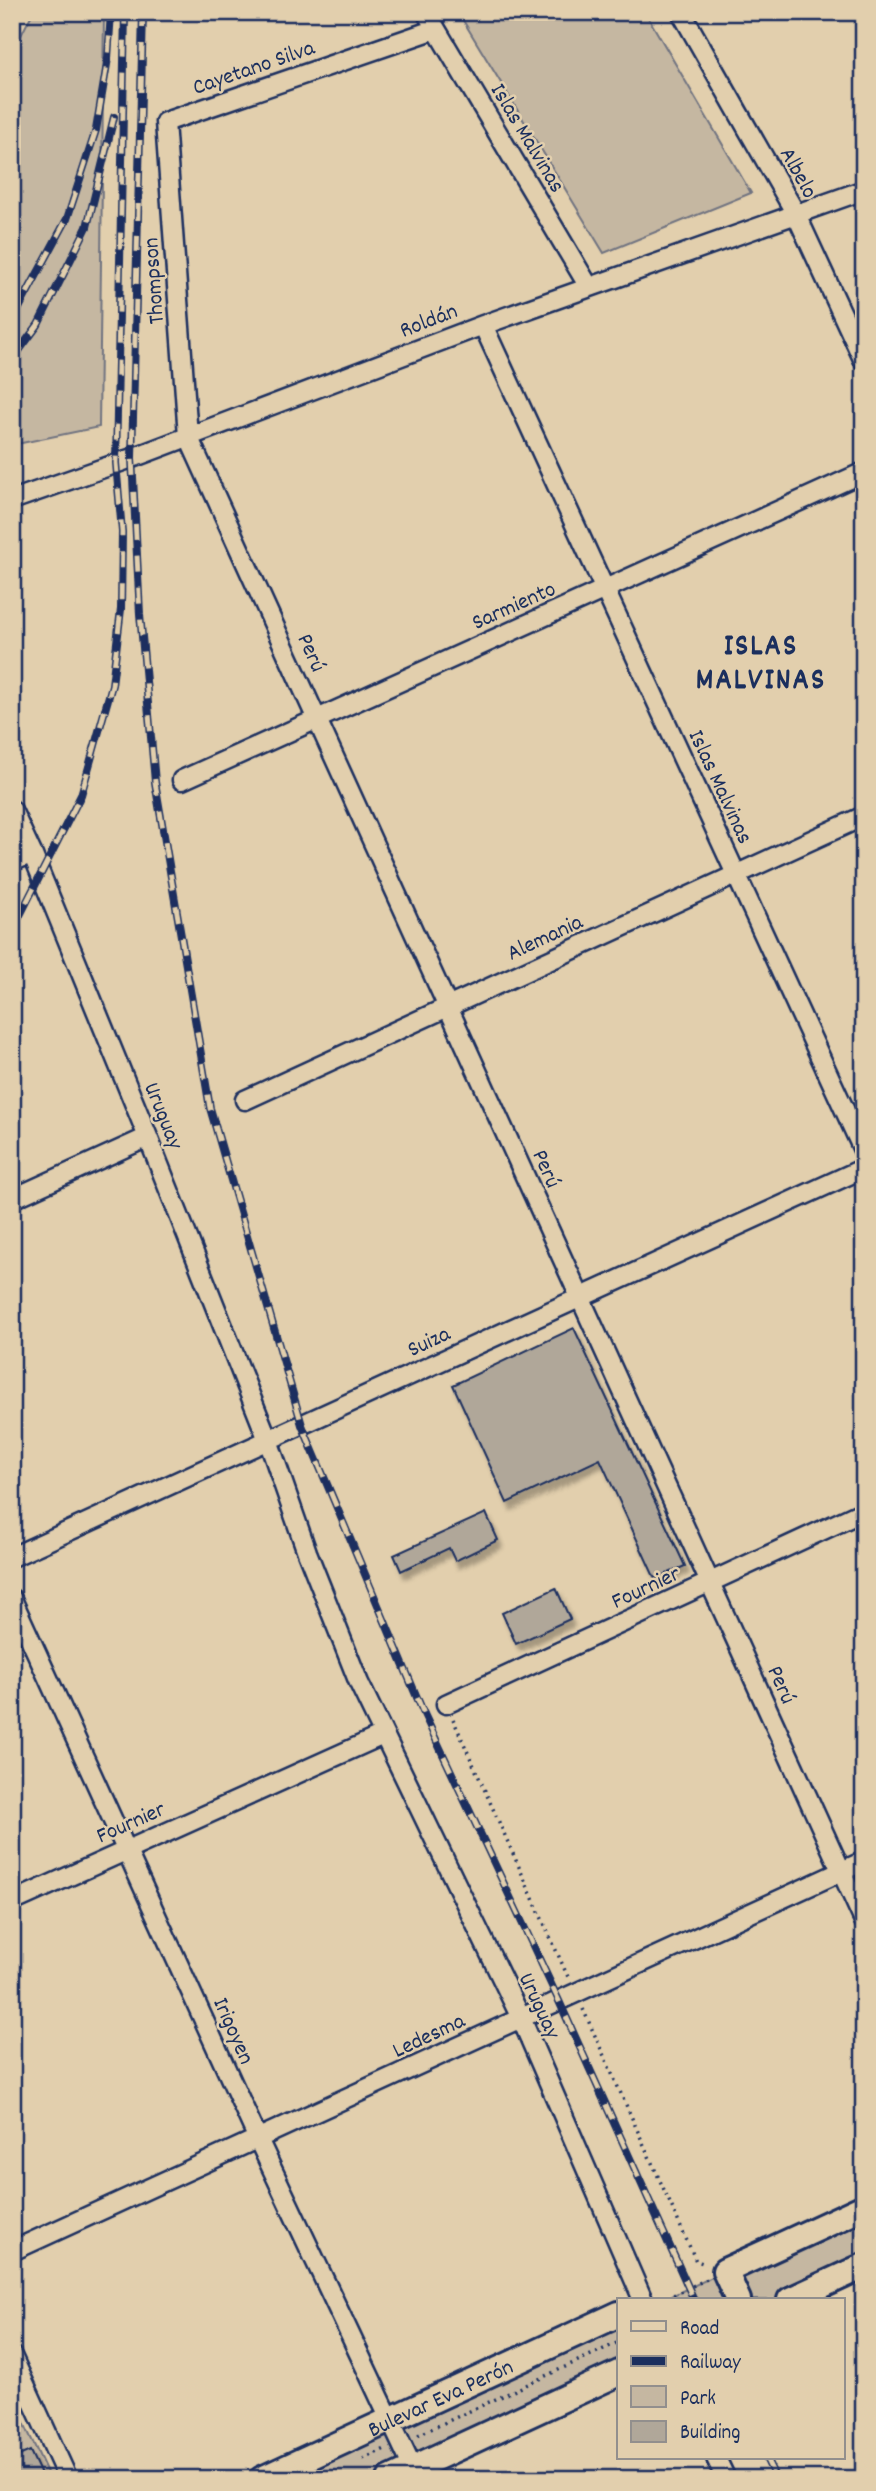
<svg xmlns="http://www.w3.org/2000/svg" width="876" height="2491" font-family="Dekko,sans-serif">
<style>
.green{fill:#c5b7a1;stroke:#707380;stroke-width:2}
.building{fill:#b0a799;stroke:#1b2f5e;stroke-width:2;filter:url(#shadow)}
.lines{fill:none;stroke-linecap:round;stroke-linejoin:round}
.street-casing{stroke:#1b2f5e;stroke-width:23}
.secondary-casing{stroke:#1b2f5e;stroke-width:30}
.path{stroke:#1b2f5e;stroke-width:3.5;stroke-dasharray:2 5;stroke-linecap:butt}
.street{stroke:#e2cfad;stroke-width:18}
.secondary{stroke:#e2cfad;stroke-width:24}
.rail-casing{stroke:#1b2f5e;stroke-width:8}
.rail{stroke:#e2cfad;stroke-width:5;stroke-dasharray:16;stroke-linecap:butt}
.labels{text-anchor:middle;stroke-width:5;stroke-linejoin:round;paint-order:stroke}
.street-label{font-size:23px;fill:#1b2f5e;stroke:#e2cfad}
.district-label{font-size:30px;font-weight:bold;letter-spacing:2px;fill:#1b2f5e;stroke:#e2cfad}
</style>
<defs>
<filter id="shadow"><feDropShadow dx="4" dy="7" stdDeviation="2" flood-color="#0004"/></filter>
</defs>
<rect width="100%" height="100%" fill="#e2cfad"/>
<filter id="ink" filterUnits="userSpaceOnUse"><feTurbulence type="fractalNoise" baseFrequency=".0143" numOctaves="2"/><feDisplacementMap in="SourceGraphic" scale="14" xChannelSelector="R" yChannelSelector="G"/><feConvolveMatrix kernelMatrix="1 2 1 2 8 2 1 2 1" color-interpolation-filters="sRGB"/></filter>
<g filter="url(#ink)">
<!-- green -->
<path class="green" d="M33,12h71l-5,415 -87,18v-392z
M458,12h187l106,181 -147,60z
M864,2207v59l-74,34h-136l15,-3z
M619,2314v59l-229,106h-128z
M12,2397l38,82h-38z"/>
<!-- building -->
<path class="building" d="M574,1328l111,238 -30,13 -55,-120 -93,44 -54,-118z
M486,1513l12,27 -43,21 -6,-13 -48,23 -7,-16z
M556,1588l14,31 -54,25 -14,-31z
M30,2451l13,28h-31v-20z"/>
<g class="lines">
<!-- street casing -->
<g class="street-casing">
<path id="street" d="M426,12l163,275
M681,12l115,202 68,147
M436,29l-271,93 23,314 676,1485
M483,325l381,827
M12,500l120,-42 351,-133 381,-135
M182,780l682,-308
M12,810l20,43 116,284 120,303 39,112 52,131 162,335 122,282
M12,862l20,-9
M245,1100l619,-284
M12,1199l136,-62
M12,1557l852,-389
M12,1599l246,540 160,340
M446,1704l418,-193
M12,1902l371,-167
M12,2251l852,-390
M12,2356l56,123
M716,2458l10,21"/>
</g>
<!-- secondary casing -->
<g class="secondary-casing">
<g id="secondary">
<path d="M738,2300l-13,-29 139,-64"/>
<path d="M790,2300l74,-34"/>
<path id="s1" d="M262,2479l357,-165"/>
<path d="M390,2479l229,-106"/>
</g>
</g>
<!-- path -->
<path class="path" d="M453,1719l115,258
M583,2009l113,252 10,3
M660,2299l9,-2 38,-18
M418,2435l201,-93
M363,2459l22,-10"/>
<!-- street -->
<use href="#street" class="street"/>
<!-- secondary -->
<use href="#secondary" class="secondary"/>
<!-- rail casing -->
<g class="rail-casing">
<path id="rail" d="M143,12l-11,446 8,156 15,168 55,326 92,317 122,289 135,287 135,299
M12,321l55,-102 29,-89 12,-72 3,-46
M12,360l26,-35 49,-98 27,-110
M12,931l69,-136 31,-110 9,-76 1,-77 -6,-69 9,-451
M766,2458l10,21"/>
</g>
<!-- rail -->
<use href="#rail" class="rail"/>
</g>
</g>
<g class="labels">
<!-- street labels -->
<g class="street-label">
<text transform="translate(253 66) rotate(-19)" y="8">Cayetano Silva</text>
<text transform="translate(529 137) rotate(59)" y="8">Islas Malvinas</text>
<text transform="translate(800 172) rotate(61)" y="8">Albelo</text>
<text transform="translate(152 281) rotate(-94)" y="8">Thompson</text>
<text transform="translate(428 319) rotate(-21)" y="8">Roldán</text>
<text transform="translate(513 604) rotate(-24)" y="8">Sarmiento</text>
<text transform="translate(313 652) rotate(66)" y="8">Perú</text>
<text transform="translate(722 786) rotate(65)" y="8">Islas Malvinas</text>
<text transform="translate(544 936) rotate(-25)" y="8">Alemania</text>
<text transform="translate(165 1115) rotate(68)" y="8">Uruguay</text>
<text transform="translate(548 1168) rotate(66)" y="8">Perú</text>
<text transform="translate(428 1340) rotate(-25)" y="8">Suiza</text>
<text transform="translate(645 1586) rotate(-25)" y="8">Fournier</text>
<text transform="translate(783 1684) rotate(66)" y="8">Perú</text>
<text transform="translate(130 1821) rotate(-24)" y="8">Fournier</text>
<text transform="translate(541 2005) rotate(65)" y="8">Uruguay</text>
<text transform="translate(235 2030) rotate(66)" y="8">Irigoyen</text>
<text transform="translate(428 2034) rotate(-25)" y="8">Ledesma</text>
<text dy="8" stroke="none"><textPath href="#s1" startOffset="196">Bulevar Eva Perón</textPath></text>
</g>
<!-- district labels -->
<g class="district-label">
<text x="761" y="654">ISLAS<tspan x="761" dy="34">MALVINAS</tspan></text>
</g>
</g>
<!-- margin -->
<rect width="876" height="2491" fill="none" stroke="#e2cfad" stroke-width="42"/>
<rect x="21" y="21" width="834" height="2449" fill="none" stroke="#1b2f5e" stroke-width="2.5" filter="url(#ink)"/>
<!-- legend -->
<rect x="617" y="2298" width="228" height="161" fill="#e2cfad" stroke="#928f8d" stroke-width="2"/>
<rect x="631" y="2321" width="35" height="10" fill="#e2cfad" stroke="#928f8d" stroke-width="2"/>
<text x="680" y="2334" font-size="21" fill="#1b2f5e">Road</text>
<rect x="631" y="2356" width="35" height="10" fill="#1b2f5e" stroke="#928f8d" stroke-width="2"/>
<text x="680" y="2368" font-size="21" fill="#1b2f5e">Railway</text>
<rect x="631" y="2386" width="35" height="21" fill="#c5b7a1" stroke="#928f8d" stroke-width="2"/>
<text x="680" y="2404" font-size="21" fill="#1b2f5e">Park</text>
<rect x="631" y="2421" width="35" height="21" fill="#b0a799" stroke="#928f8d" stroke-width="2"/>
<text x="680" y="2438" font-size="21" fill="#1b2f5e">Building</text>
</svg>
